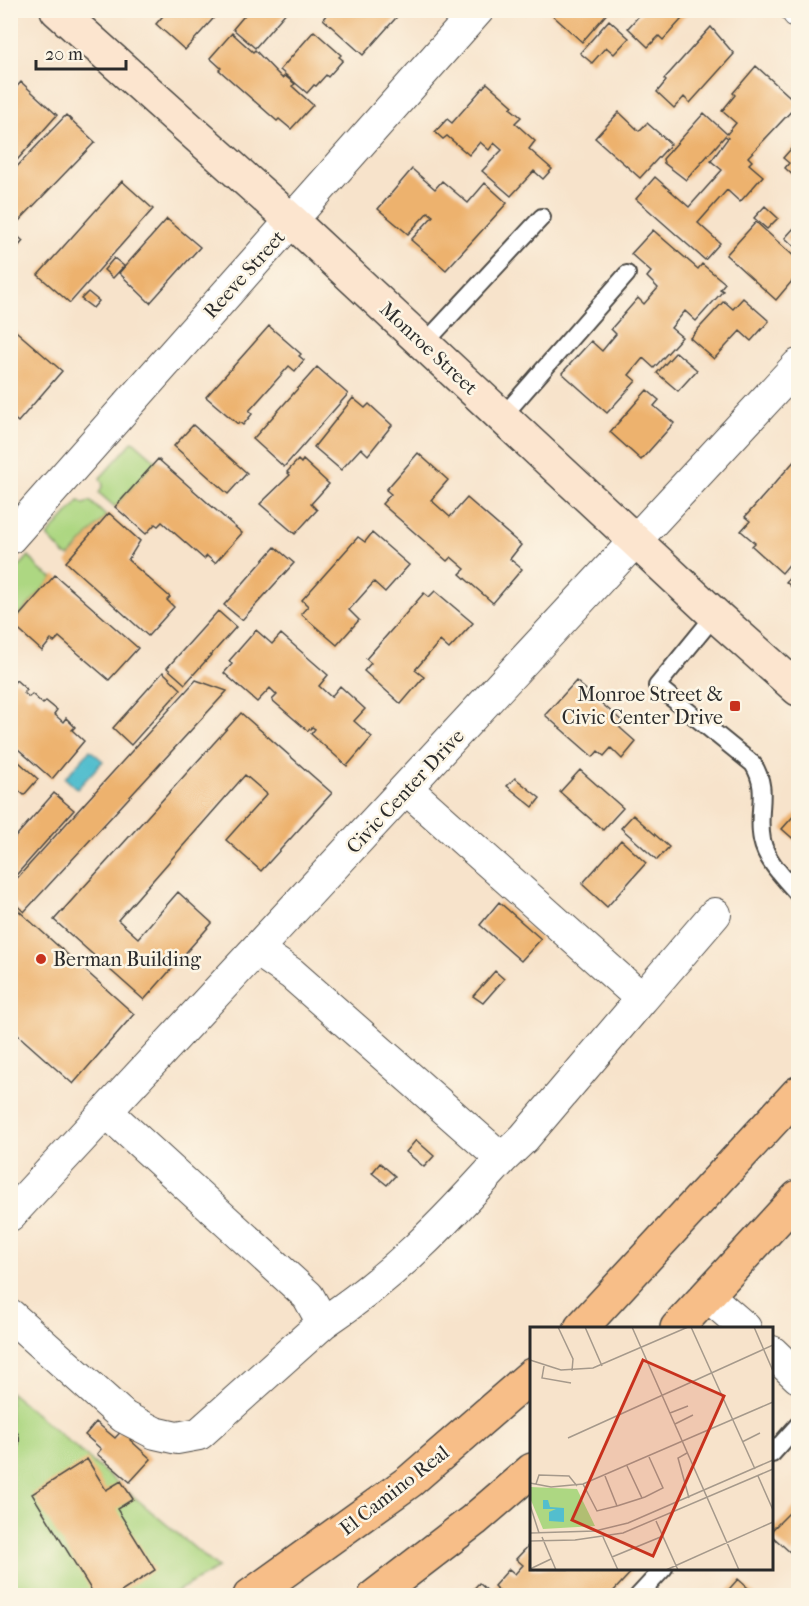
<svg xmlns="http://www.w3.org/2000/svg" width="809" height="1606" font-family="'IM FELL French Canon',serif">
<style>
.green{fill:#add782;stroke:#6c8156;stroke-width:1.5}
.water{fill:#53bece;stroke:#3f747c;stroke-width:1.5}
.building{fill:#edb26e}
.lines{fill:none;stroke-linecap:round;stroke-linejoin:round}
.service-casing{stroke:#4a4743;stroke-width:20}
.minor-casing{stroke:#4a4743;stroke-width:34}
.secondary-casing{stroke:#4a4743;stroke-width:36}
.primary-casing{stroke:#4a4743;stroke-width:36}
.service{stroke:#fff;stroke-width:16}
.minor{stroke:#fff;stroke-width:32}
.secondary{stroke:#fce5cf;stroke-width:33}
.primary{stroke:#f7be88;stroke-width:33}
.poi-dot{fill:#c8321e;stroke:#fcf5e5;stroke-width:2}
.labels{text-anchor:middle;stroke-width:5;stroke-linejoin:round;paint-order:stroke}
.street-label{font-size:20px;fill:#2b2b2b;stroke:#fcf5e5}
.poi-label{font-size:20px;fill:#2b2b2b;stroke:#fcf5e5;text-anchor:end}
.inset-road{fill:none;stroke:#a5998b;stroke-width:1.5}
.view{fill:#c8321e;fill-opacity:0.15;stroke:#c8321e;stroke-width:3}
.inset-edge{fill:none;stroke:#2b2b2b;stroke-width:3}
</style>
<rect width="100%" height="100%" fill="#fcf5e5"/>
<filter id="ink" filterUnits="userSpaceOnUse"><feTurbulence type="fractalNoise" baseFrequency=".0167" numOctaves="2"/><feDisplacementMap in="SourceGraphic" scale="12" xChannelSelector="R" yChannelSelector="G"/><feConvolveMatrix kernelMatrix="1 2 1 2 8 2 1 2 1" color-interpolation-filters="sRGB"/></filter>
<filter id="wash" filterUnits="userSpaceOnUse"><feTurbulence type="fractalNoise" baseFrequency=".008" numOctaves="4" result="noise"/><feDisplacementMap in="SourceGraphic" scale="24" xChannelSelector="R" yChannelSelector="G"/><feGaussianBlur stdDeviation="1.35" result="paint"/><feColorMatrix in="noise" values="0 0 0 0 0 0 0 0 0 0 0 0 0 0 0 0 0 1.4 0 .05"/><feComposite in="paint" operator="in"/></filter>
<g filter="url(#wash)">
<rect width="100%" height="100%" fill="#f7e3cb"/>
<!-- green -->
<path class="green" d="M133,441l23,20 -41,46 -16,-14 4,-8 -3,-7z
M79,501l5,3 6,-3 16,15 -36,40 -5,-1 -18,-19z
M29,556l11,14 13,8 -41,45 -2,-46z
M10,1392l208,176 -48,27h-159z"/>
<!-- water -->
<path class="water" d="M90,750l13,11 -26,28 -12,-11z"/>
<g id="blocks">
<!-- building -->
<path class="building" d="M168,10h53l-36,40 -29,-26z
M249,10h39l-33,38 -22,-19z
M330,10h73l-40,45 -40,-36z
M552,10h58l-28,32 -32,-29z
M644,10h46l-27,30 -4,-4 -11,11 -20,-19z
M609,20l20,18 -15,16 -8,-7 -14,16 -12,-10z
M711,27l23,27 -44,49 -6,-6 -10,11 -17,-16 9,-11 -2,-2z
M314,31l27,24 -2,2 4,3 -15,17 -2,-2 -10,11 -2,-1 -7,8 -27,-23z
M232,33l21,19 2,-2 27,28 3,-2 10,8 -3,2 21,19 -22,24 -12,-10 -2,2 -58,-51 2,-2 -11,-10z
M756,66l42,38 -50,53 4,4 -3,3 14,12 -23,26 -13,-12 -29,33 22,20 -15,17 -69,-61 19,-22 34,30 33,-37 -11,-9 17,-23 -3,-2 -39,44 -22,-17 -1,-4 41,-46 23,21 9,-11 -14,-12 13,-16 -2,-2z
M21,82l36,33 -47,53v-74z
M487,83l26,23 -3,2 11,9 -6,6 20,18 -6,8 23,20 -9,10 -9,-8 -23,25 -29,-25 20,-21 -8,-7 -5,7 -9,-8 -11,13 -22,-19 -4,3 -8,-7 12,-13 5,4z
M619,112l20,19 8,-8 24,21 -31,34 -45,-40z
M66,115l29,27 -78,81 -7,-6v-43z
M798,141v39l-13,-12 4,-5 -6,-5z
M412,169l23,20 7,-8 26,22 17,-20 22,20 -61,67 -35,-30 22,-24 -5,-4 -20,22 -30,-25z
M122,181l31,28 -83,94 -32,-28z
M765,206l13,12 -11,11 -13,-11z
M167,219l33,28 -50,56 -31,-30z
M756,222l42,38v14l-22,26 -50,-45z
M10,224l4,3 -3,3 12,11 -13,15z
M794,228l4,4 -2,16 -11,-10z
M653,230l45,39 4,-5 23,19 -5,6 3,2 -27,30 -11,-10 -14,17 11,9 -28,31 -11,-10 -14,17 7,6 -29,32 -45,-40 29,-32 11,10 14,-17 -5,-5 27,-31 6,6 14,-16 -11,-11 4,-5 -20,-18z
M114,258l10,8 -11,12 -9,-8z
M88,292l11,9 -6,7 -12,-9z
M743,298l26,23 -18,20 -11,-10 -26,28 -24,-21 34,-37 9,8z
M10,326l52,45 -44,51 -8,-7z
M269,326l32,28 -2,2 5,4 -9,11 -6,-5 -40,45 3,3 -9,11 -4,-3 -1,2 -32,-27z
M676,352l21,18 -19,21 -21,-18z
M317,367l31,27 -64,73 -31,-28z
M647,390l12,10 -5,6 20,17 -33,37 -31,-28z
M353,398l12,10 4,-4 23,21 -24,30 -7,-7 -20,22 -27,-23z
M193,425l54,48 -19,21 -54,-48z
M418,453l30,27 -17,20 19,17 17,-19 54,47 -11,14 12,10 -29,34 -33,-29 5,-5 -14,-12 -4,4 -65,-57 9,-10 -5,-4z
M797,458l1,96 -16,19 -30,-27 3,-3 -14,-12 9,-10 -5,-4z
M158,459l84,74 -27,30 -8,-7 -3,3 -42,-37 -4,4 -3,-2 -9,10 -31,-27z
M298,460l3,3 2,-3 26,24 -18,20 6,6 -22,24 -35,-30 30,-29 -3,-3z
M109,513l31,28 -12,19 42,37 -3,3 7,7 -26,29 -82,-74z
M372,533l37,32 -24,27 -11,-10 -25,28 10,10 -22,25 -36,-31 7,-8 -6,-6 56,-63 7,5z
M275,547l19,16 -52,57 -18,-15z
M798,569v24l-12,-11z
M55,575l83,73 -29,32 -50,-43 -5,5 -3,-2 -9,11 -30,-27z
M435,591l38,32 -24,26 -9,-8 -25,29 9,7 -23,27 -37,-33 7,-8 -5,-4 58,-66 5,4z
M218,611l18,16 -51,57 -18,-16z
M256,630l16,14 9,-10 47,41 -9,11 12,11 9,-11 25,23 -11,12 18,16 -25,29 -36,-32 4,-5 -3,-2 -4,4 -36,-31 5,-5 -7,-7 -13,14 -33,-29 8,-9 -3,-3z
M163,672l18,17 -50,56 -18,-17z
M16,680l11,10 -3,3 5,4 3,-3 11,10 3,-3 11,9 -3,4 9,8 3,-4 9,9 -3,3 12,11 -32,38 -42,-37v-61l3,3z
M196,680l31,11 -203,221 -14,-13v-13z
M576,681l47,41 -4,5 17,15 -14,17 -11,-11 -7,8 -6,-5 -5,6 -48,-42z
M241,713l91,80 -71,78 -35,-31 41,-46 -22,-19 -127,145 20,18 40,-46 34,31 -68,77 -90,-80z
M10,754l28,25 -14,16 -7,-6 -7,8z
M580,770l43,38 -20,22 -43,-38z
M515,778l25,20 -7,9 -26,-21z
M54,793l20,17 -64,72v-39z
M798,811v32l-16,-14z
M633,815l36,32 -12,13 -36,-32z
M621,840l25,23 -39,44 -25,-23z
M499,902l42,37 -20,22 -41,-36z
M10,903l124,111 -61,70 -63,-56z
M495,971l9,8 -21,24 -10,-7z
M416,1140l18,16 -10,11 -18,-15z
M380,1163l15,13 -8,9 -15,-12z
M96,1422l19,16 12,-13 9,8 -6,7 21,19 -21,23 -33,-28 4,-5 -16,-14z
M87,1459l19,31 15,-9 12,18 -16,10 38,61 -40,26h-20l-63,-102z
M798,1504v49l-3,-3 -3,4 -20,-18v-6z
M531,1543v26h103l-25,27h-112l3,-4 -6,-6 15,-17 6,5 8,-9 -7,-6z
M738,1579l19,17h-34z
M479,1583l14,13h-26z"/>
</g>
</g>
<g filter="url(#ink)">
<use href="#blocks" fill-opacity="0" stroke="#4a4743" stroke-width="1.5"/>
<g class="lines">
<!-- service casing -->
<g class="service-casing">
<path id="service" d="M424,344l118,-127
M502,417l125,-143
M715,615l-58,71 96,78c17,27 3,46 9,76 4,21 23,39 36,54
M10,1438v5
M772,1454l26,-29
M638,1596l26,-28"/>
</g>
<!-- minor casing -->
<g class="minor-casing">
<path id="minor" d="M797,10l1,2
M10,538l468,-528
M257,950l35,24 210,185 22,-21 118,-139 -235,-210
M642,999l73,-85
M10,1215l788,-850
M708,1296l37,32
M10,1315l114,102 31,16 22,5 22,-4 124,-111 -15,-27 -201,-184
M323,1323c72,-48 121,-100 179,-164
M772,1352l26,25"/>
</g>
<!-- secondary casing -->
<g class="secondary-casing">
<path id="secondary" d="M57,10l235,211 423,394 83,74"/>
</g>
<!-- primary casing -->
<g class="primary-casing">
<path id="primary" d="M581,1328l217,-235
M677,1328l121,-131
M250,1596l160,-115 122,-106
M375,1596l99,-76 58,-50"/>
</g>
<!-- service -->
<use href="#service" class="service"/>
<!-- minor -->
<use href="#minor" class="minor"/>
<!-- secondary -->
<use href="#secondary" class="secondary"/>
<!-- primary -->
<use href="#primary" class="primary"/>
</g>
</g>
<!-- markers -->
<g class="poi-dot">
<rect x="729" y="700" width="12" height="12" rx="3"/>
<circle cx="41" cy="959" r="6"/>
</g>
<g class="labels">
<!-- street labels -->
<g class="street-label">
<text transform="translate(244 274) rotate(-48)" y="7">Reeve Street</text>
<text transform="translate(429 348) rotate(43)" y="7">Monroe Street</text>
<text transform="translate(405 791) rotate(-47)" y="7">Civic Center Drive</text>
<text transform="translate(394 1490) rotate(-38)" y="7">El Camino Real</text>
</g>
<!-- poi labels -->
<g class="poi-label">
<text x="723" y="701">Monroe Street &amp;<tspan x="723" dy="23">Civic Center Drive</tspan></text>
<text x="53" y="966" text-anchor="start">Berman Building</text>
</g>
</g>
<!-- overview -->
<g transform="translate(530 1327)">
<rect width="243" height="243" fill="#f7e3cb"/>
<path d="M0,160l47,2 18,37 -52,3 -13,-31z" fill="#add782"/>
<path d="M13,173h5l2,7 14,1v14l-15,-1v-9l7,-3h-13z" fill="#53bece"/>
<path class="inset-road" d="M28,0l15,32 -1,12M55,0l17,39M102,0l107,243M161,0l64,142M224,0l19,44M0,33l31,10 32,-2 95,-41M14,39l-2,12 29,5M140,86l18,-7M145,97l18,-9M38,111l205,-93M212,115l18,-9M157,126l-9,5 11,40M97,139l15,32 3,-1 18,-9 -14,-31M228,149l15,34M0,156l21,4 32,-3 190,-82M6,157l3,-9 30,1 8,10M53,157l14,27 20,-5 -12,-30M0,178l9,28M87,179l25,-8M126,194l22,49M0,206l65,-2 33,-8 145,-63M12,210l14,33M73,210l15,33M0,214l45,-1 48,-7 150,-64M82,230l51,-21M0,242l21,-10M136,243l107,-48"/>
<path class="view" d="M113,33l81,36 -71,160 -81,-36z"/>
<rect width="243" height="243" class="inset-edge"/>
</g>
<!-- margin -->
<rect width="809" height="1606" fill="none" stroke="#fcf5e5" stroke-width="36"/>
<!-- scale -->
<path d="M36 60v9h90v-9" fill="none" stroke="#2b2b2b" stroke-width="3"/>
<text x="45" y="60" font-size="18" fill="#2b2b2b" stroke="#fcf5e5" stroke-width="4.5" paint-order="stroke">20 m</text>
</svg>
